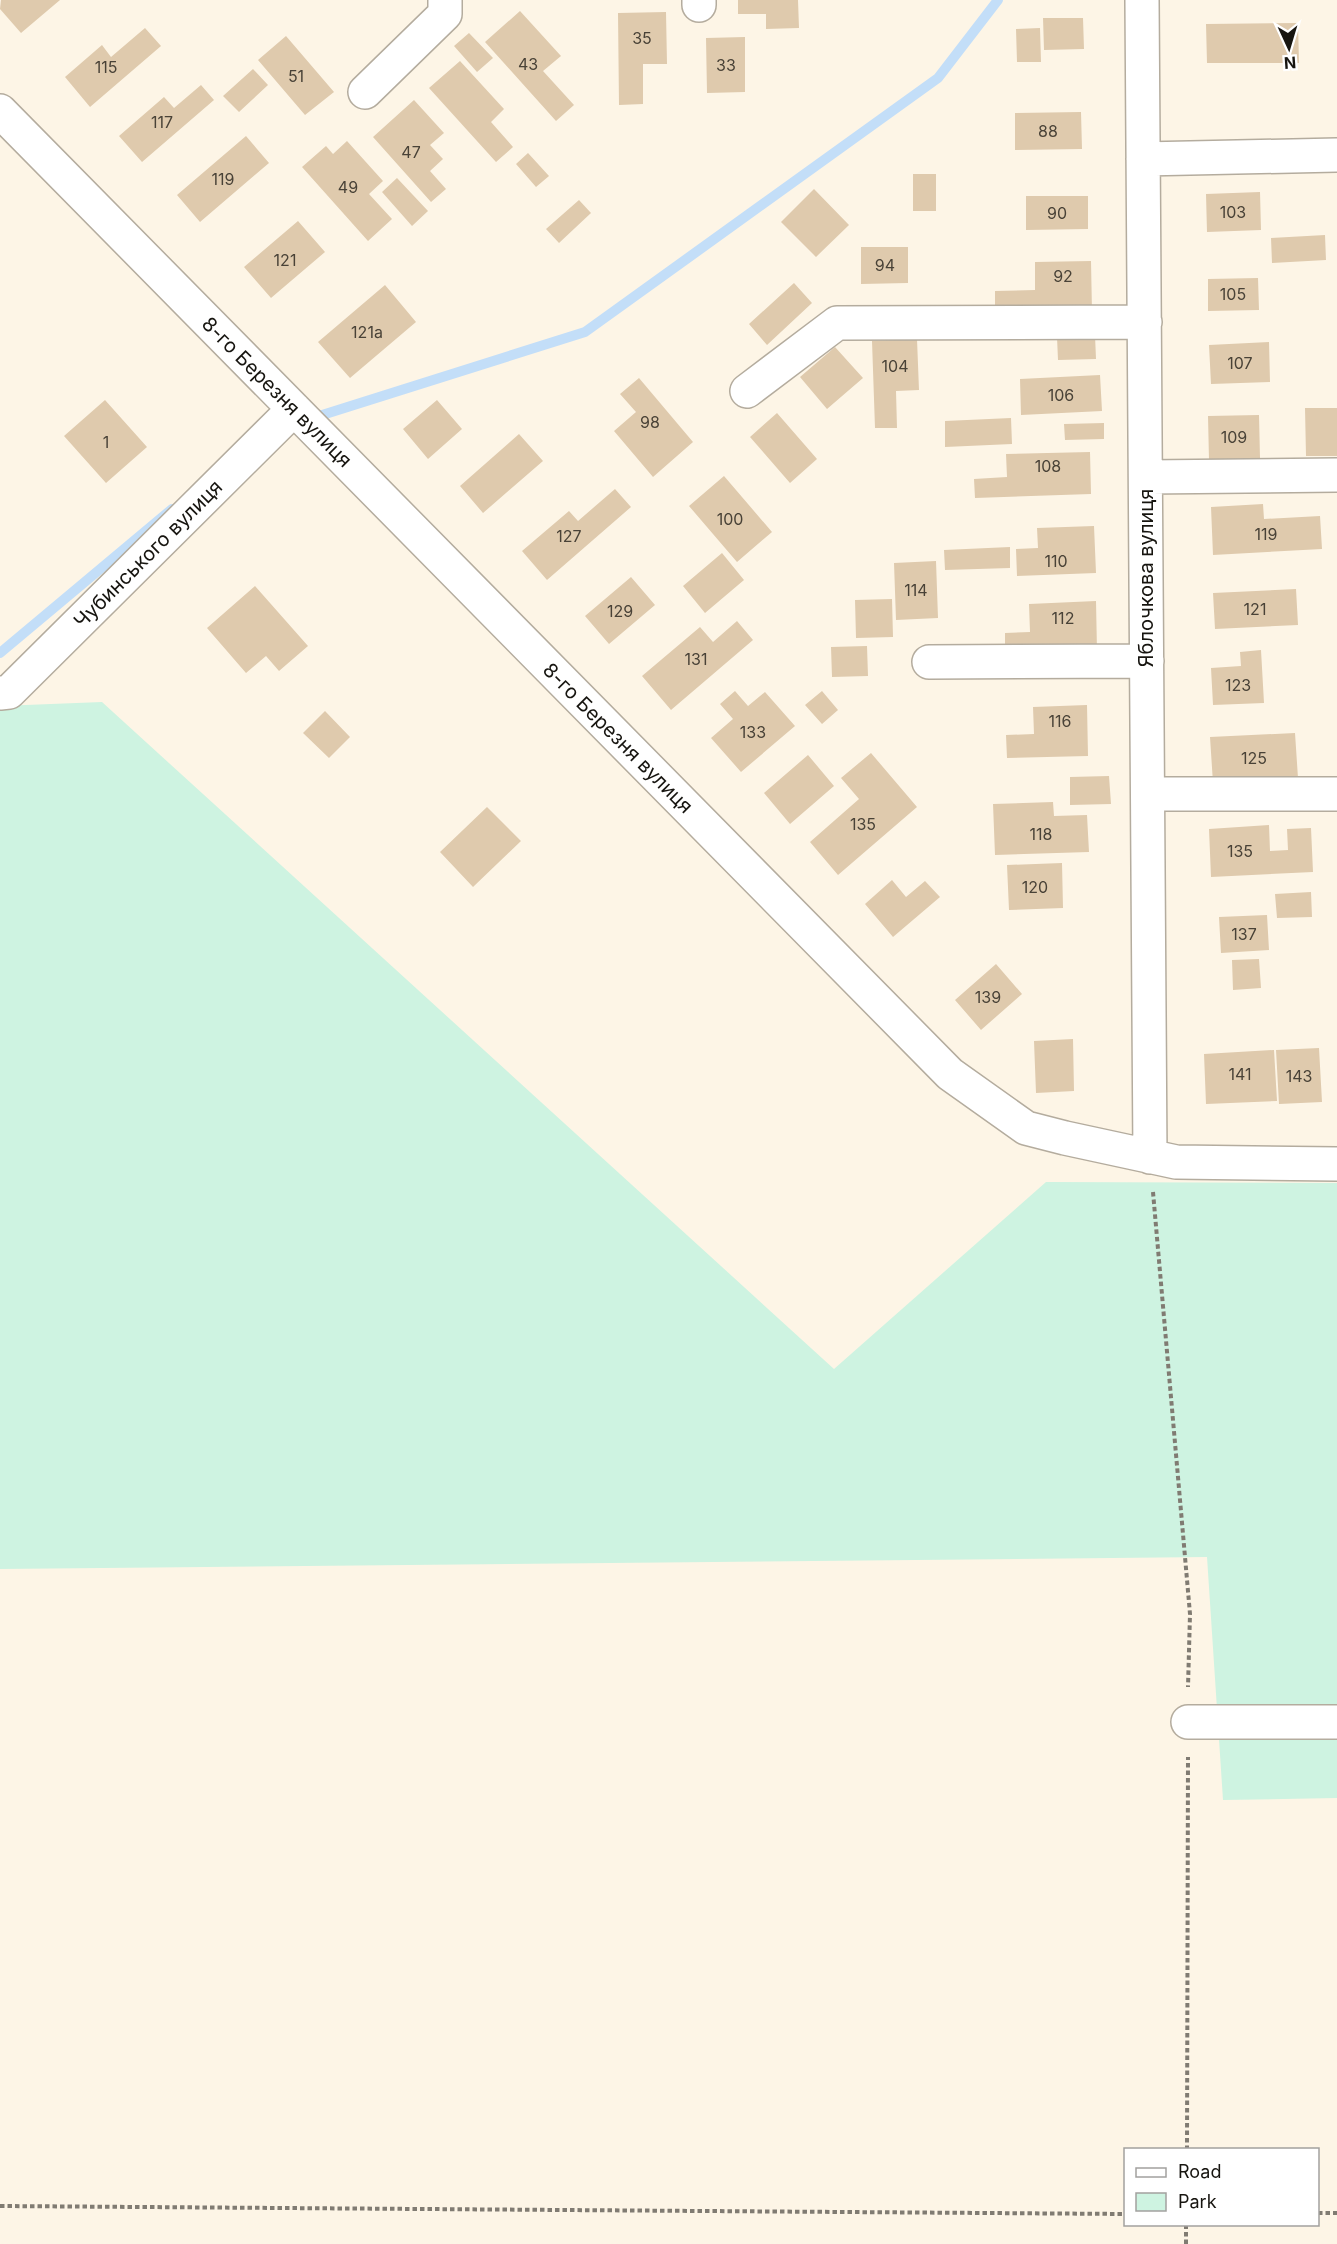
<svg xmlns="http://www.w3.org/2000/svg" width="1337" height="2244" font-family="Inter,sans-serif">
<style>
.green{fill:#cef3e1}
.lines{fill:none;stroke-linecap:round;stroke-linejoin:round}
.stream{stroke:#c3def8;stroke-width:10}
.building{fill:#dfcaad}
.minor-casing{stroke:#b4ac9e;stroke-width:36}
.path{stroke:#807b72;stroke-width:4;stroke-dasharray:4.5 3;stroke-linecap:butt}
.minor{stroke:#fff;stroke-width:33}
.labels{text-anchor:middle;stroke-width:6;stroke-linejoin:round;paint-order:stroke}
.number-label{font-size:16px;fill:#494237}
.street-label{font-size:20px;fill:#171510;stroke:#fff}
</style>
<rect width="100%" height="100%" fill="#fdf5e6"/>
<!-- green -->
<path class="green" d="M102,702l732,667 212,-187 291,1v615l-114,2 -16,-243 -1207,12v-863z"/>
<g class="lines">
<!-- stream -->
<path class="stream" d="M319,416l266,-84 353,-254 60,-78
M0,653l172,-144"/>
</g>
<!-- building -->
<path class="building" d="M1,0h59l-39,33 -21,-24z
M738,0h60l1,28 -33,1v-15h-28z
M520,11l41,45 -18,15 31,34 -18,16 -71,-79z
M666,12l1,52h-24v40l-24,1 -1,-92z
M1043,18h40l1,31 -40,1z
M1298,23l1,40h-92l-1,-39z
M145,28l16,18 -71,61 -25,-30 37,-32 9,12z
M1040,28l1,34h-24l-1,-33z
M469,33l24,25 -16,14 -23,-26z
M286,36l48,56 -29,23 -47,-55z
M745,37v55l-38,1 -1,-55z
M460,61l44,48 -13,13 22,25 -17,15 -67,-74z
M253,69l15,16 -29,27 -16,-16z
M201,85l13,15 -72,62 -23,-26 45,-39 10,11z
M414,100l30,33 -14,12 13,14 -13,12 16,18 -15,13 -58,-65z
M1081,112l1,37 -67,1v-37z
M246,136l23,27 -69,59 -23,-27z
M347,141l36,40 -14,13 23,25 -24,22 -66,-74 24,-21 7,8z
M528,153l21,23 -13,11 -20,-23z
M913,174h23v37h-23z
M397,178l31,33 -16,15 -30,-34z
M814,189l35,36 -33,32 -35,-35z
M1260,192l1,38 -54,2 -1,-38z
M1026,196h62v33l-62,1z
M579,200l12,13 -32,30 -13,-14z
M298,221l27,31 -54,46 -27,-31z
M1325,235l1,25 -54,3 -1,-25z
M861,247h47v36l-47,1z
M1091,261l1,51 -97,1v-22l40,-1v-28z
M1258,278l1,32 -51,1v-32z
M794,283l18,20 -45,42 -18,-21z
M385,285l31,37 -66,56 -32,-36z
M1095,335l1,24 -38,1 -1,-23z
M917,339l2,51 -23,1 1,37h-22l-3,-87z
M1269,342l1,40 -59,2 -2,-39z
M835,347l28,31 -36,31 -27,-32z
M1100,375l2,36 -81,4 -1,-36z
M639,378l54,64 -40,35 -39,-46 22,-19 -16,-18z
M105,400l42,47 -41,36 -42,-47z
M437,400l25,29 -34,30 -25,-30z
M1305,408h32v48h-31z
M777,413l40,46 -27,24 -40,-46z
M1259,415l1,43 -51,2 -1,-44z
M1011,418l1,26 -67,3v-26z
M1104,423v16l-39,1 -1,-16z
M519,434l24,27 -60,52 -23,-27z
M1090,452l1,42 -116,4 -1,-19 33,-2 -1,-23z
M724,476l48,56 -35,30 -48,-56z
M615,489l16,18 -84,73 -25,-29 47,-40 9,10z
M1263,504l1,15 56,-3 2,33 -109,6 -2,-48z
M1094,526l2,47 -79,3 -1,-27 22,-1 -1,-20z
M1010,547v21l-65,2 -1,-20z
M722,553l22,27 -39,33 -22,-27z
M936,561l2,57 -42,2 -2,-57z
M631,577l24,28 -46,39 -24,-28z
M255,586l53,60 -29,25 -13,-15 -20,17 -39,-45z
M1296,589l2,36 -83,4 -2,-36z
M892,599l1,38 -37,1 -1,-38z
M1096,601l1,50 -92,2v-20l25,-1 -1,-28z
M737,621l16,19 -82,70 -29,-34 58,-49 13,15z
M867,646l1,30 -36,1 -1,-30z
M1261,650l3,53 -51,2 -2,-37 30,-2 -1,-14z
M735,691l13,15 17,-14 30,34 -54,46 -30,-34 22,-19 -13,-15z
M822,691l16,19 -16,14 -17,-19z
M1087,705l1,51 -81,2 -1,-23 28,-1 -1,-27z
M325,711l25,26 -21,21 -26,-25z
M1295,733l3,45 -85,5 -3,-46z
M871,753l46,54 -79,68 -28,-33 49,-43 -18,-21z
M808,755l26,31 -44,38 -26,-31z
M1109,776l2,28 -41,1v-28z
M1053,802l1,14 33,-1 2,37 -94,3 -2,-51z
M487,807l34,34 -48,46 -33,-35z
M1269,825l1,26 18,-1 -1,-21 24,-1 2,44 -102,5 -2,-48z
M1062,863l1,45 -54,2 -2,-45z
M892,880l14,17 19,-16 15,16 -47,40 -28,-33z
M1311,892l1,25 -35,1 -2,-24z
M1267,915l2,35 -48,3 -2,-36z
M1259,959l2,29 -28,2 -1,-30z
M996,964l26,30 -41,36 -26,-30z
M1073,1039l1,52 -38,2 -2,-52z
M1319,1048l3,54 -43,2 -3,-54z
M1274,1050l3,51 -71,3 -2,-50z"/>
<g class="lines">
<!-- minor casing -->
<g class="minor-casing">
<path id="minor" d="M1142,0l8,1157
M699,5v-5
M365,92l80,-78v-14
M0,111l950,963 76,54 39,10 111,24 161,2
M1143,159l194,-4
M747,391l90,-68 308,-1
M1146,477l191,-2
M929,662l218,-1
M0,693l9,-1 285,-283
M1148,794h189
M1188,1722h149"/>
</g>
<!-- path -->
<path class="path" d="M1153,1192l37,422 -2,73
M1187,2150l1,-393
M0,2206l1126,8
M1318,2213h19
M1186,2244v-20"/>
<!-- minor -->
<use href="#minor" class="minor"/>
</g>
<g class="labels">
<!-- number labels -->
<g class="number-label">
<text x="642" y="44">35</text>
<text x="528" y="70">43</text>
<text x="726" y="71">33</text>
<text x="106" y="73">115</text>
<text x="296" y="82">51</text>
<text x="162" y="128">117</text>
<text x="1048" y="137">88</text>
<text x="411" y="158">47</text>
<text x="223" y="185">119</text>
<text x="348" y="193">49</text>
<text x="1233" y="218">103</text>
<text x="1057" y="219">90</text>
<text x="285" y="266">121</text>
<text x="885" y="271">94</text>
<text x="1063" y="282">92</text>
<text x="1233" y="300">105</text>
<text x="367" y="338">121а</text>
<text x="1240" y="369">107</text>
<text x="895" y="372">104</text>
<text x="1061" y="401">106</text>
<text x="650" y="428">98</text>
<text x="1234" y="443">109</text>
<text x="106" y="448">1</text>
<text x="1048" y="472">108</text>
<text x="730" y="525">100</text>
<text x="1266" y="540">119</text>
<text x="569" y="542">127</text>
<text x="1056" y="567">110</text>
<text x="916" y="596">114</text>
<text x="1255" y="615">121</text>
<text x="620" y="617">129</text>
<text x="1063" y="624">112</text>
<text x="696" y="665">131</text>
<text x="1238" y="691">123</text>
<text x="1060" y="727">116</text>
<text x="753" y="738">133</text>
<text x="1254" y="764">125</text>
<text x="863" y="830">135</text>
<text x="1041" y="840">118</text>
<text x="1240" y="857">135</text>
<text x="1035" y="893">120</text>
<text x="1244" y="940">137</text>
<text x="988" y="1003">139</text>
<text x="1240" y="1080">141</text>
<text x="1299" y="1082">143</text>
</g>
<!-- street labels -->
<g class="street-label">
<text transform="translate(277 392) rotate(45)" y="7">8-го Березня вулиця</text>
<text transform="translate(148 554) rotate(-45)" y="7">Чубинського вулиця</text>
<text transform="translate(1146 578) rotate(-90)" y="7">Яблочкова вулиця</text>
<text transform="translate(618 738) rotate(45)" y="7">8-го Березня вулиця</text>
</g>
</g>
<!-- legend -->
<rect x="1124" y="2148" width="195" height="78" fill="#ffffff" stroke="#a2a19f" stroke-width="1.5"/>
<rect x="1136" y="2168" width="30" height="9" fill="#ffffff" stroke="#a2a19f" stroke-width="1.5"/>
<text x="1178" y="2178" font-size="18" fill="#171510">Road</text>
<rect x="1136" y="2193" width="30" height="18" fill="#cef3e1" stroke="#a2a19f" stroke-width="1.5"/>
<text x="1178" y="2208" font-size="18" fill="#171510">Park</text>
<!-- north arrow -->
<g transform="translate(1289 48) rotate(176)" stroke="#ffffff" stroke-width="4.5" paint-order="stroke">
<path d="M0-4.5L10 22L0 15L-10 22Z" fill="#171510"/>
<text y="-9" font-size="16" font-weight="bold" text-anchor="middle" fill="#171510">N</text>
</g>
</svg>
